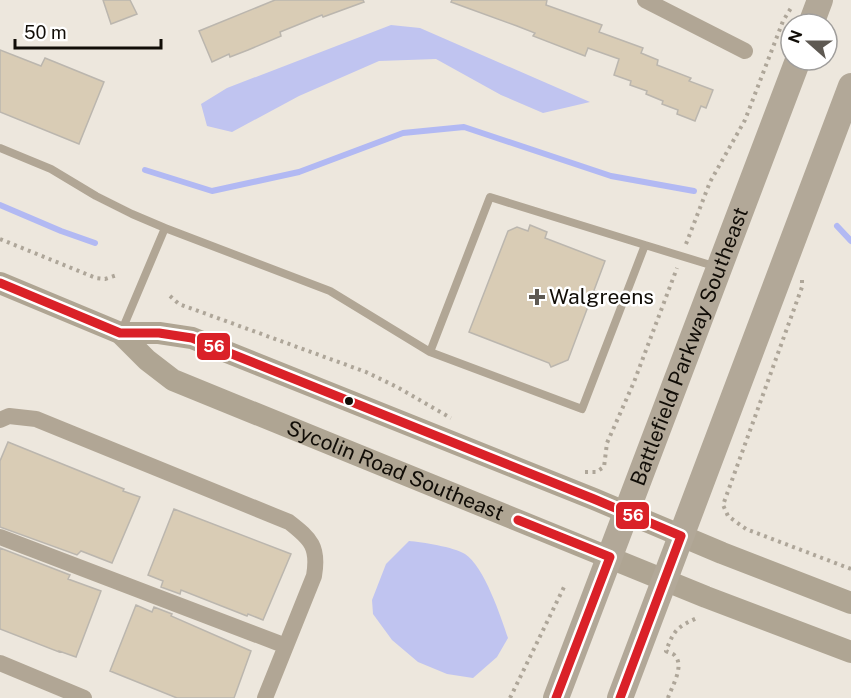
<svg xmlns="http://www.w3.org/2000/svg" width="851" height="698" font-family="'Public Sans',sans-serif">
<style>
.forest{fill:#c0c4f0}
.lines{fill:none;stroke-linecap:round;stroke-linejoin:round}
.stream{stroke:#b2b9f3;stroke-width:6}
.building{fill:#d9ccb5;stroke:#bbb6ae;stroke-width:1.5}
.path{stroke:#aea699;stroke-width:4;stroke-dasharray:3 4.5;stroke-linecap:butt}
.lane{stroke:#b1a695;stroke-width:8}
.street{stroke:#b1a695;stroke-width:16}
.secondary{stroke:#afa593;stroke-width:22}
.primary{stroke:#b2a898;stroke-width:26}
.bus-1-casing{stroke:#fff;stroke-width:14}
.bus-1{stroke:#da2128;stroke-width:9}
.poi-dot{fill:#5e5952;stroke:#fff;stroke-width:2}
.bus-dot{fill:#110d07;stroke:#fff;stroke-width:2}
.labels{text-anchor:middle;stroke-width:5;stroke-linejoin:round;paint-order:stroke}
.poi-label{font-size:21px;fill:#110d07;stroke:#fff;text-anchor:start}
.street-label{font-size:21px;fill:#110d07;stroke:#fff}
.line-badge{stroke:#fff;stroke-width:2}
.badge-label{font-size:16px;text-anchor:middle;font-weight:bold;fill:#fff}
</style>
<rect width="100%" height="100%" fill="#ede7dd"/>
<!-- forest -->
<path class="forest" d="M391,25l29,3 170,74 -47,11 -42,-18 -65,-36 -57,2 -80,35 -67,36 -25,-6 -6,-22 26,-16z
M409,541c13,1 45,6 56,13 19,12 36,63 43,84l-11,19 -24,21 -26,-4 -29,-12 -26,-22 -19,-26 -1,-14 14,-36z"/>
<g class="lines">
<!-- stream -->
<path class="stream" d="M145,170l67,21 87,-19 104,-39 61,-6 147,49 83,15
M0,205l61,26 34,12
M837,226l14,15"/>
</g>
<!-- building -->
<path class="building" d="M103,0h27l7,14 -26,10z
M275,0h88l1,2 -41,15 -1,-2 -42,17 1,4 -33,14 -18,7 -1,-3 -17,8 -13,-31z
M452,0h95l-1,5 56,20 -3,7 44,16 -2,5 17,7 -1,5 34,13 -2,3 24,9 -7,18 -5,-2 -6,15 -18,-7 1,-4 -16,-6 1,-3 -17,-7 1,-3 -17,-6 1,-4 -17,-6 5,-16 -31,-11 -3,8 -52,-20 2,-3 -18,-7 -66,-24z
M0,50l41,16 4,-8 59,24 -25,62 -79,-32z
M530,225l17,7 -2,6 60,23 -37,99 -17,7 -2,-4 -80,-31 39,-101 9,-4 11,4z
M8,442l116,47 -1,2 17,6 -28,66 -31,-12 -4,4 -77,-28v-66z
M174,509l117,45 -28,66 -15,-6 -1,2 -66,-26 -1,4 -19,-7 2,-6 -15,-6z
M0,548l70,27 -2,4 33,12 -25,66 -17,-6v1l-59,-23z
M136,605l16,7 2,-5 18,7 -1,2 80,35 -17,47h-57l-67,-27z"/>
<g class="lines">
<!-- path -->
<path class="path" d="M0,239l96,39 9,1 12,-4
M686,244l24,-62 35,-62 38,-99 8,-13
M802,280v7l-79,218 5,11 18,13 105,40
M170,296l9,8 187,68 31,15 54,31
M585,472h11l8,-5 3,-24 27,-61 43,-114
M510,698l55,-113
M668,698c3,-10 17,-32 7,-42 -2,-3 -6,-3 -9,-5 8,-21 11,-24 31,-33"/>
<!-- lane -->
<path class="lane" d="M0,148l51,21 45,27 36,18 33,14
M122,330l43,-102 165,63 100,61 152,57 63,-164 72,22
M430,352l60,-155 155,48"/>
<!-- street -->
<path class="street" d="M645,0l100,51
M0,420l9,-4 27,3 253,103c22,17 30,25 25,54l-49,122
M0,537l286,109
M0,663l84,35"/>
<!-- secondary -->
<g class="secondary">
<path id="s1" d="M0,283l120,50 27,27 26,20 533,217 145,55"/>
<path d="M120,333h39l33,5 402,161 128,54 129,50"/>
</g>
<!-- primary -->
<g class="primary">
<path d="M811,24l9,-24"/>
<path id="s2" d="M556,698l242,-638"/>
<path d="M620,698l231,-612"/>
</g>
<!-- bus-1 casing -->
<g class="bus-1-casing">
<path id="bus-1" d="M0,283l120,50h39l33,5 402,161 87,37 -61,162
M518,520l92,37 -54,141"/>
</g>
<!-- bus-1 -->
<use href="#bus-1" class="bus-1"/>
</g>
<!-- markers -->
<path class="poi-dot" d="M534 288h6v6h6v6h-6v6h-6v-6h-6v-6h6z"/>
<circle class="bus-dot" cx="349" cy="401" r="5"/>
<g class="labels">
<!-- poi labels -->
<g class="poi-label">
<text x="549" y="304">Walgreens</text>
</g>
<!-- street labels -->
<g class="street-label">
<text dy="7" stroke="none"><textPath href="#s2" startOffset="376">Battlefield Parkway Southeast</textPath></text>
<text dy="7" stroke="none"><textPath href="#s1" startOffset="441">Sycolin Road Southeast</textPath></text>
</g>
</g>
<g class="line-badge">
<rect x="196" y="332" width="35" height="29" rx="6" fill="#da2128"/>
<rect x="615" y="501" width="35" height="29" rx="6" fill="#da2128"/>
</g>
<g class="badge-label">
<text x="214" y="352">56</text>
<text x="633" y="521">56</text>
</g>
<!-- north arrow -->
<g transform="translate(809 42) rotate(291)"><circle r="28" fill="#ffffff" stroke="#a09e9c" stroke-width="1.5"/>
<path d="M0-4.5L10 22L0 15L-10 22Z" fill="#5e5952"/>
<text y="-9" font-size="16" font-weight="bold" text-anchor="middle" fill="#110d07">N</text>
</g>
<!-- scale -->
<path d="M15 39v9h146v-9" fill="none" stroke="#110d07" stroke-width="3"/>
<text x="24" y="39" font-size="18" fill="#110d07" stroke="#ffffff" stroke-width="4.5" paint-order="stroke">50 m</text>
</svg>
